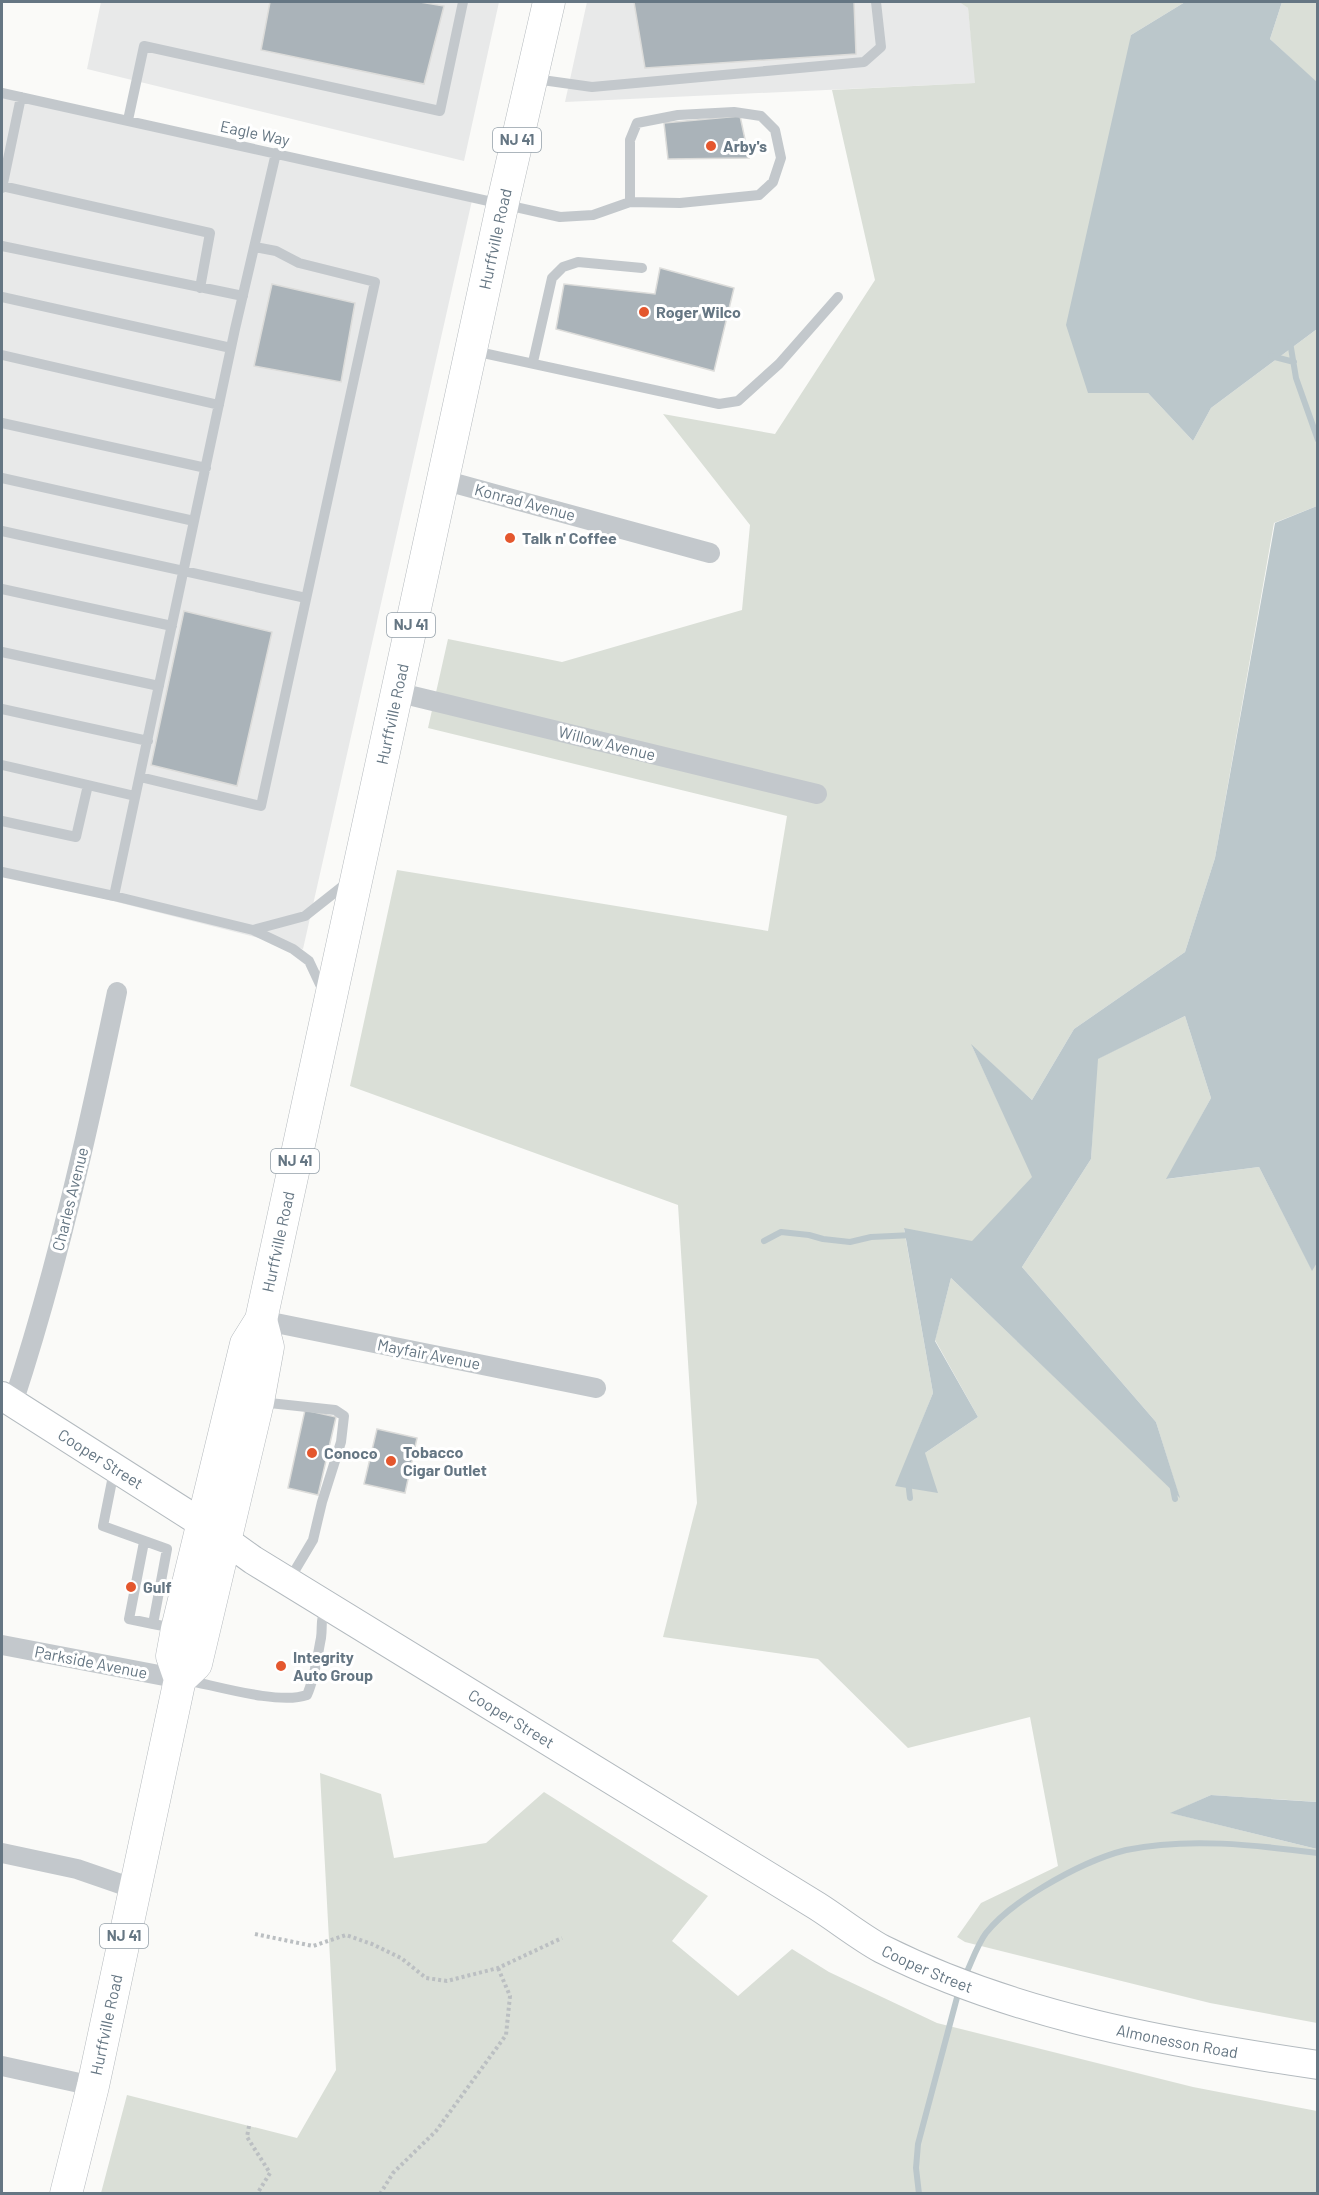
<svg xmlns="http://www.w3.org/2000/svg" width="1319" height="2195" font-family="Barlow,sans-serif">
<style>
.built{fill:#e8e9e9}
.green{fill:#dadfd7}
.water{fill:#bbc7cb}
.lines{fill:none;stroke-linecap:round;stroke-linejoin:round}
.stream{stroke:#bbc7cb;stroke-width:6}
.building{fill:#aab3b9;stroke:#dcdcda;stroke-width:1.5}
.secondary-casing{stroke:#b3babf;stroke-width:30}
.primary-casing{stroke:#b5babe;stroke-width:33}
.path{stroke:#bbbfc2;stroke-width:4;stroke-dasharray:3 3;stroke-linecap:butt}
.service{stroke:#c3c8cc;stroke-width:10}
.minor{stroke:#c3c8cc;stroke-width:20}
.secondary{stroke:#fff;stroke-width:28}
.primary{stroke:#fff;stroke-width:32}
.poi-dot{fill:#e4572e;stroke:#fff;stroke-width:2}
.labels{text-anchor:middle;stroke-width:6;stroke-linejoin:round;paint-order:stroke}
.shield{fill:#fff;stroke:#939fa8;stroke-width:1.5}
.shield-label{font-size:15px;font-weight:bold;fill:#657683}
.street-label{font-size:16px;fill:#657683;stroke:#fff}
.poi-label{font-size:16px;font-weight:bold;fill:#657683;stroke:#fff;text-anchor:start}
</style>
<rect width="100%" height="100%" fill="#fafaf8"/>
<!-- built -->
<path class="built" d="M101,2h398l-35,159 -377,-92z
M587,2h372l9,6 8,75 -411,19z
M2,93l471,103 -170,753 -301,-76z"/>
<!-- green -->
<path class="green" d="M959,2h226l-54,33 -43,358h60l45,48 18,-33 106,-79v177l-43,17 -59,335 -30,94 -111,77 -42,71 -60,-54 61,131 -61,65 -68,-13 29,164 -37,93 29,-33 53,-36 -43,-77 16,-62 228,218 -23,-74 -134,-155 69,-108 6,-100 88,-43 26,82 -44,81 92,-12 53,103 5,-7 1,539 -107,-7 -40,18 146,36v174l-107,-20 -245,-61 -8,-5 24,-34 77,-37 -28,-149 -122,31 -90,-89 -155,-22 34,-134 -19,-298 -328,-119 47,-216 371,61 19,-115 -359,-88 20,-89 114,23 180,-52 8,-85 -87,-111 112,20 100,-154 -43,-190 143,-7 -7,-75z
M1282,2h35v81l-47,-44z
M320,1773l61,21 13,64 92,-15 58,-51 164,104 -36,45 66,55 54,-47 37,23 108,51 256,64 124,24v82h-1216l26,-98 170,43 39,-68z"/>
<!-- water -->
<path class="water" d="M1185,2h97l-12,37 48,44 -1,246 -106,79 -18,33 -45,-48h-60l-22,-68 65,-290z
M1317,506v757l-5,8 -53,-104 -93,12 45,-81 -26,-82 -87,43 -7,100 -69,108 134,155 24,76 -229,-220 -16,63 43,76 -53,36 13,40 -43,-7 38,-93 -29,-165 68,13 60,-64 -61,-133 61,56 42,-71 111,-77 30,-94 60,-335z
M1211,1795l106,7v47l-147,-36z"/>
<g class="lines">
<!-- stream -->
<path class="stream" d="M1290,342l6,36 22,62
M1271,356l23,6
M764,1241l17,-9 28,3 14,4 27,3 21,-5 42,-2
M908,1481l2,17
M1172,1484l3,15
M964,1978c7,-14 13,-33 22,-45 15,-19 37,-34 57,-46 25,-15 55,-30 83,-37 62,-13 129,-5 192,3
M919,2194l-3,-26 2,-24 41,-154"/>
</g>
<!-- building -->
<path class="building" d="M270,2h150l24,4 -20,78 -163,-34z
M634,2h220l2,52 -211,14z
M740,116l9,42 -81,1 -4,-36z
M660,268l74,20 -20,83 -158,-42 8,-45 91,10z
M272,284l83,19 -14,79 -87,-16z
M184,611l88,21 -35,154 -86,-21z
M305,1410l31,7 -18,78 -30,-7z
M377,1429l40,9 -12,55 -41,-9z"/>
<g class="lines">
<!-- secondary casing -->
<g class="secondary-casing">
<g id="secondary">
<path id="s1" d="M2,1396l201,128 50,36 564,346c22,14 43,31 65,43 136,68 287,94 436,116"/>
</g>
</g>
<!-- primary casing -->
<g class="primary-casing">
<g id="primary">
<path d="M180,1679l16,-15 62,-262 10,-55 -7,-27"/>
<path id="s2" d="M66,2194l27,-108 87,-407 -8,-23 5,-27 69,-285 15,-24 242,-1118 46,-200"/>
</g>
</g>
<!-- path -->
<path class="path" d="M255,1934l58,12 33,-11 26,9 29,14 25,20 21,3 51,-13 64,-30
M249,2126l-2,11 23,36 -13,21
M380,2194l13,-21 43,-42 70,-96 4,-39 -12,-28"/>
<!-- service -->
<path class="service" d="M535,79l57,8 272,-25 17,-15 -5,-45
M2,93l558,124 33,-2 37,-13 50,1 79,-8 14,-13 8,-24 -6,-28 -14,-14 -27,-4 -56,3 -41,8 -7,17v62
M128,120l16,-74 296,65 23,-109
M2,186l208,47 -10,55
M2,188l19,-91
M2,246l241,50
M2,297l229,51
M474,351l245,53 19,-3 41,-37 59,-67
M2,355l217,50
M533,362l19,-84 11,-11 15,-5 64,6
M2,423l204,45
M2,478l192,43
M2,531l304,67
M2,589l170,37
M2,652l157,34
M2,709l146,32
M2,765l133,31
M140,777l121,29 114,-524 -76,-19 -23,-12 -21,-4
M2,821l74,16 12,-52
M2,872l112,24 121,-567 41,-176
M114,896l139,34
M324,993l-15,-32 -16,-12 -40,-19 52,-14 43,-34
M260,1402l75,8 9,6 -3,26 -19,60 -9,38 -25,42
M114,1471l-11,55 64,23 -14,75 21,4
M144,1542l-15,77 24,5
M186,1680c31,6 93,25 121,15 8,-18 10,-37 14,-57 2,-14 -2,-18 7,-31"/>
<!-- minor -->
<path class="minor" d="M443,480l267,73
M396,692l421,102
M261,1320l335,68
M13,1403c44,-134 75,-272 104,-411
M2,1645l178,34
M2,1853l75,16 58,20
M2,2066l91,20"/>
<!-- secondary -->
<use href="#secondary" class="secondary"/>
<!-- primary -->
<use href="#primary" class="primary"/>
</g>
<!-- markers -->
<g class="poi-dot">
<circle cx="711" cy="146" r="6"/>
<circle cx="644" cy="312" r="6"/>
<circle cx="510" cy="538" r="6"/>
<circle cx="312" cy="1453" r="6"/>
<circle cx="391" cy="1461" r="6"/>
<circle cx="131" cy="1587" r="6"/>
<circle cx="281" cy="1666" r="6"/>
</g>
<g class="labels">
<!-- shield labels -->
<g class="shield">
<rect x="493" y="128" width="48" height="24" rx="4.5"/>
<rect x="387" y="613" width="48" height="24" rx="4.5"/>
<rect x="271" y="1149" width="48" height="24" rx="4.5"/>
<rect x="100" y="1924" width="48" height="24" rx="4.5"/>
</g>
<g class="shield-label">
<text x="517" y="145">NJ 41</text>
<text x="411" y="630">NJ 41</text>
<text x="295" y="1166">NJ 41</text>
<text x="124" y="1941">NJ 41</text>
</g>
<!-- street labels -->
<g class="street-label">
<text transform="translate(255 133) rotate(12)" y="6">Eagle Way</text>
<text dy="6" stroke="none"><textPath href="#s2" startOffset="2007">Hurffville Road</textPath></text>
<text transform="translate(525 502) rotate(15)" y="6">Konrad Avenue</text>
<text dy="6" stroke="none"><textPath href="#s2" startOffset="1521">Hurffville Road</textPath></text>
<text transform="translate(607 743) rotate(14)" y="6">Willow Avenue</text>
<text transform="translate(70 1199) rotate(-76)" y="6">Charles Avenue</text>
<text dy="6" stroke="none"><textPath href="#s2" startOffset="981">Hurffville Road</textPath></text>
<text transform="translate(429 1354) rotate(11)" y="6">Mayfair Avenue</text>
<text dy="6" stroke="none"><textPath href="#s1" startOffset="117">Cooper Street</textPath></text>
<text transform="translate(91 1662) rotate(11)" y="6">Parkside Avenue</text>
<text dy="6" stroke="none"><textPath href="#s1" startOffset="603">Cooper Street</textPath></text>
<text dy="6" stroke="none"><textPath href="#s1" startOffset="1089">Cooper Street</textPath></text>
<text dy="6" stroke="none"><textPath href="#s2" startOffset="174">Hurffville Road</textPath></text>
<text dy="6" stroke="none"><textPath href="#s1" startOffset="1350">Almonesson Road</textPath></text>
</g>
<!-- poi labels -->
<g class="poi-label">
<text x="723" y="152">Arby's</text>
<text x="656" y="318">Roger Wilco</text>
<text x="522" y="544">Talk n' Coffee</text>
<text x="403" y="1458">Tobacco<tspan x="403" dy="18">Cigar Outlet</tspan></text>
<text x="324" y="1459">Conoco</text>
<text x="143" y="1593">Gulf</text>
<text x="293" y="1663">Integrity<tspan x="293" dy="18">Auto Group</tspan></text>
</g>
</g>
<!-- border -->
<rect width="1319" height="2195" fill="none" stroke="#657683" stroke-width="6"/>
</svg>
